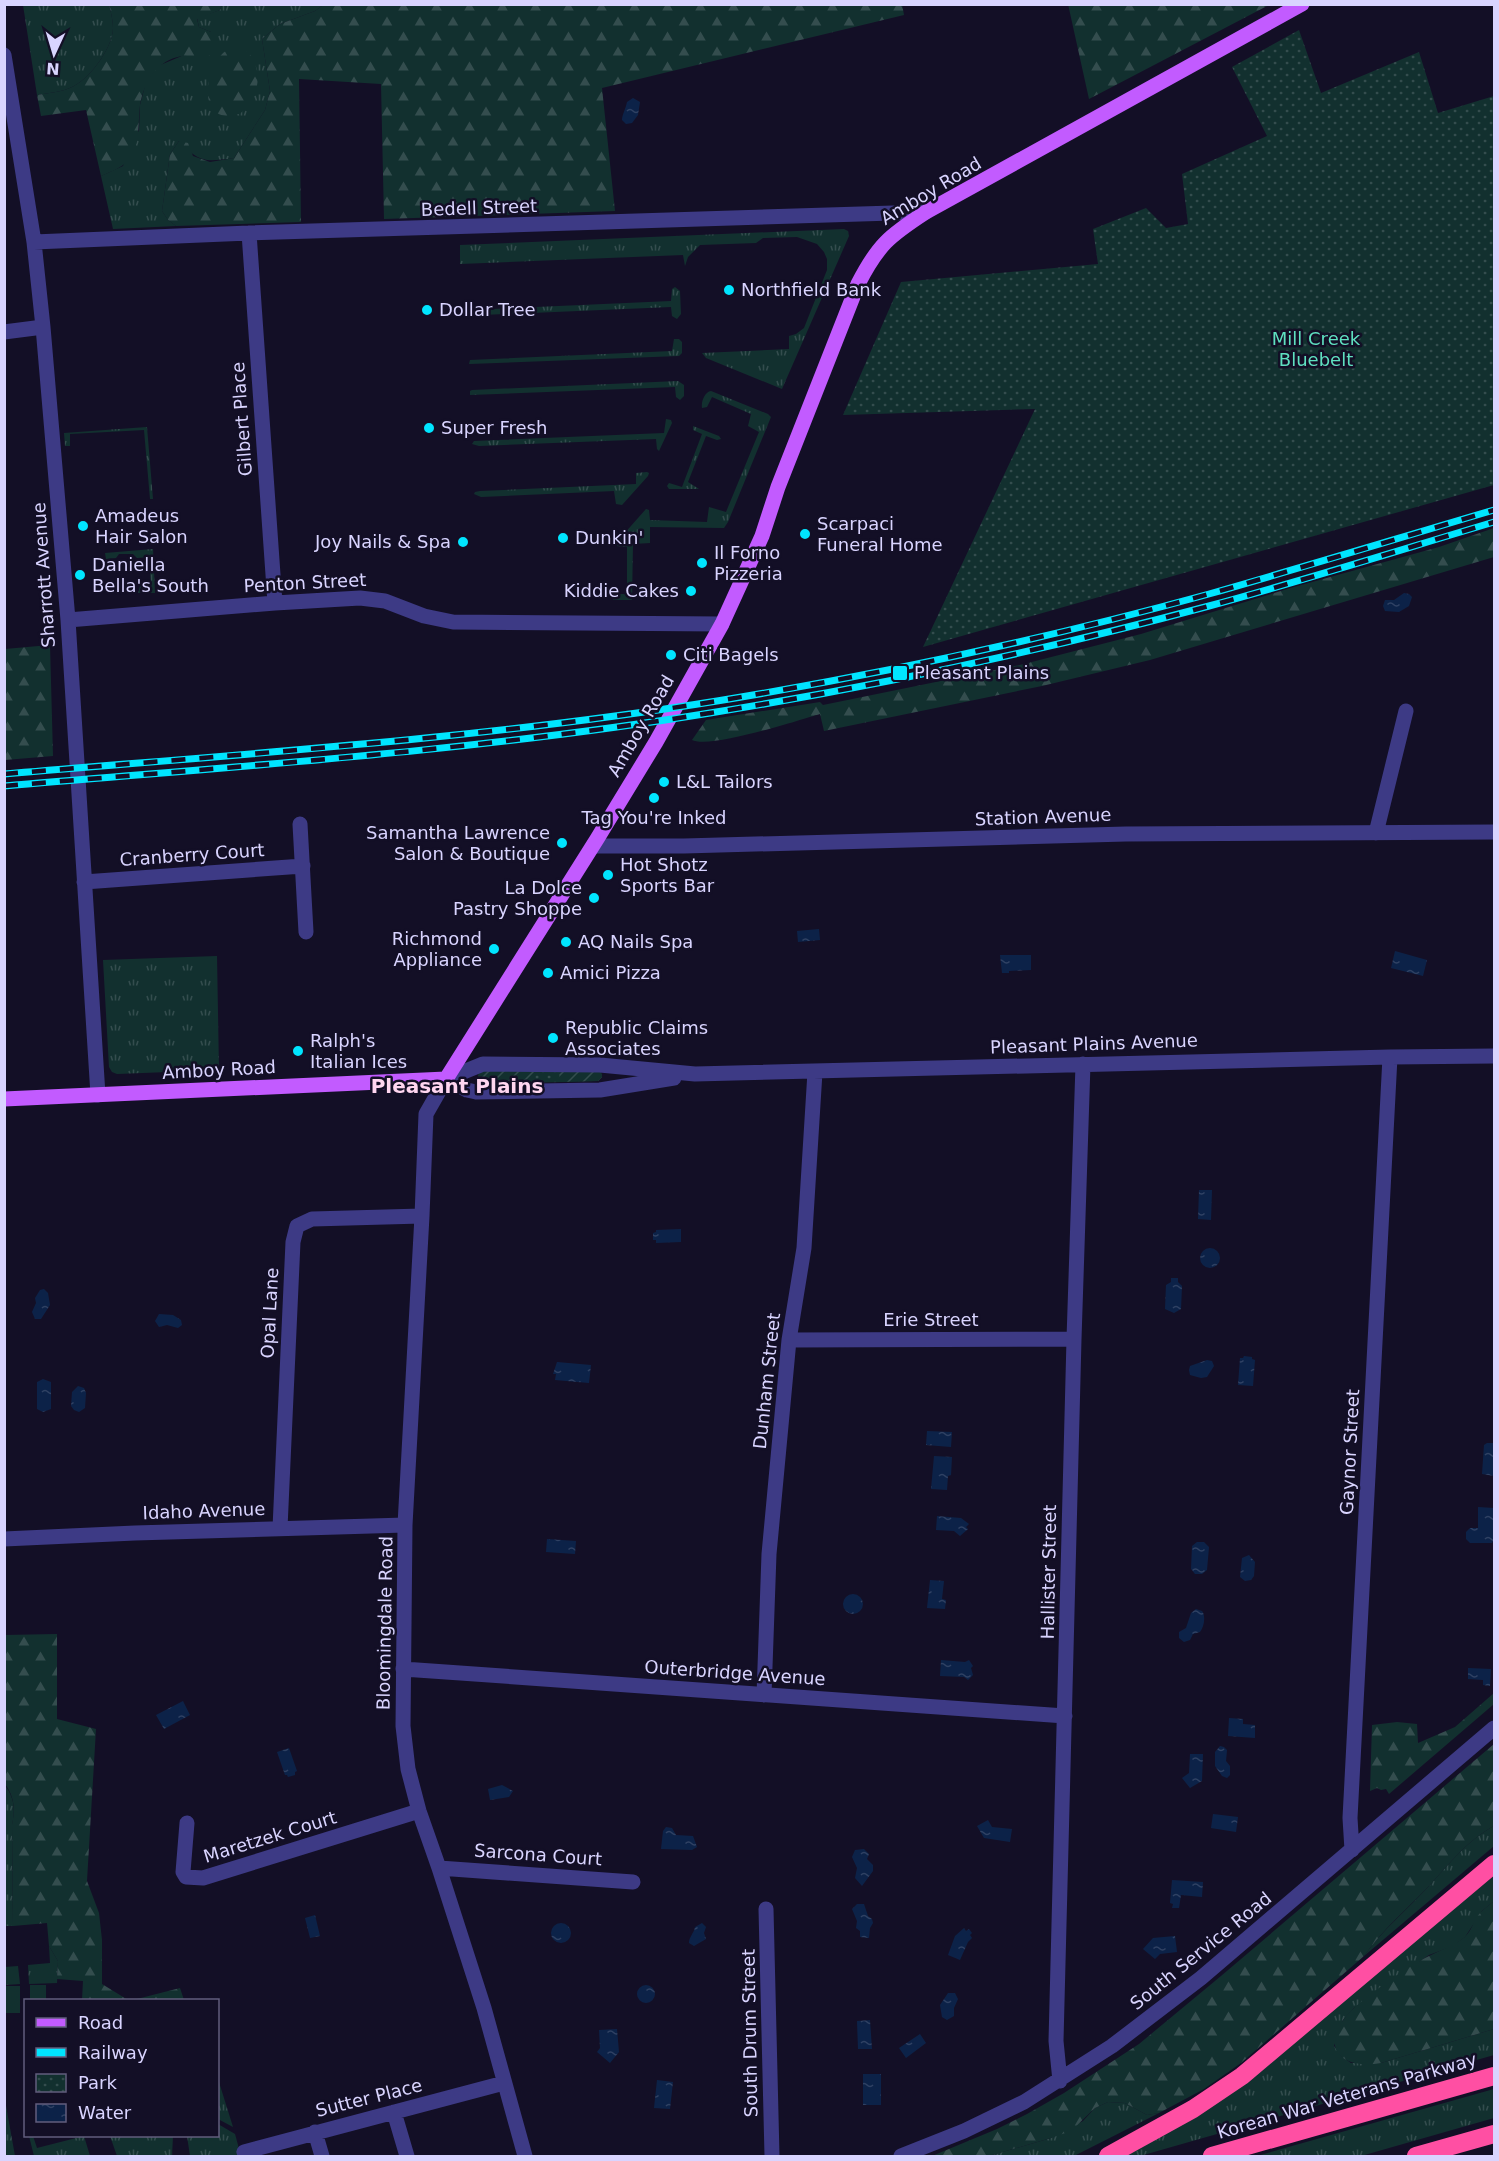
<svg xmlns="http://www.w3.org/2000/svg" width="1499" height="2161" font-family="'DejaVu Sans',sans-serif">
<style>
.grass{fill:url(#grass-tufts)}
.forest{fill:url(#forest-firs)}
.park{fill:url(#park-dots)}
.garden{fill:url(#garden-furrows)}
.pitch{fill:#12302f}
.water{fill:url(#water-ripples)}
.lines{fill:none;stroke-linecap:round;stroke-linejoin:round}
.minor{stroke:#3d3a85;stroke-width:15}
.major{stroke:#c25bff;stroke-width:15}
.highway{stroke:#ff4fa3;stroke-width:18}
.rail-casing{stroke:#00e5ff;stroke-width:7}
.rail{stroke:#130f26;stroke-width:4.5;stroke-dasharray:14;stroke-linecap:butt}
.poi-dot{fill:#00e5ff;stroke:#130f26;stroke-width:2}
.labels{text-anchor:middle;stroke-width:5;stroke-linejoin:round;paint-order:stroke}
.street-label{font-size:18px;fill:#d9d4ff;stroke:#130f26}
.poi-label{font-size:18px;fill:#d9d4ff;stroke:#130f26;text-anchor:start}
.park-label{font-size:18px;fill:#5fe0c0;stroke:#130f26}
.neighbourhood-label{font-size:20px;font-weight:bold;fill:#ffd6f0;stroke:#130f26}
</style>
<defs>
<pattern id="grass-tufts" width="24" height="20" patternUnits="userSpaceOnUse" patternTransform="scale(1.5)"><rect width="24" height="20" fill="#12302f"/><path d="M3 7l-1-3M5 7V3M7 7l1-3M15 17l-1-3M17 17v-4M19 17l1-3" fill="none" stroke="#344d4e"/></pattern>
<pattern id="forest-firs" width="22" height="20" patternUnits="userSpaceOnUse" patternTransform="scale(1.5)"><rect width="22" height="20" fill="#12302f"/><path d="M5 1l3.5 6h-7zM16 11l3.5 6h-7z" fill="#344d4e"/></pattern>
<pattern id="park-dots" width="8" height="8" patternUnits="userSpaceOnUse" patternTransform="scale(1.5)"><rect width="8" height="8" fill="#12302f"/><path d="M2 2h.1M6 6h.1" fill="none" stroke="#344d4e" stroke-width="1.8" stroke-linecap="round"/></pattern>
<pattern id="garden-furrows" width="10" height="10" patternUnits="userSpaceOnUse" patternTransform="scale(1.5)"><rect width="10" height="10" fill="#12302f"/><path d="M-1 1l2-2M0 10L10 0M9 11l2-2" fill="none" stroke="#344d4e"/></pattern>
<pattern id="water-ripples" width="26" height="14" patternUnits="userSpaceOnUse" patternTransform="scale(1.5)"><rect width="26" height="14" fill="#0c2248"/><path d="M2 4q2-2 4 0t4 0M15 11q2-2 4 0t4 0" fill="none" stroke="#2f4163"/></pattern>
</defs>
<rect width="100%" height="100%" fill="#130f26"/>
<!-- grass -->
<path class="grass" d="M23,5h86c2,7 4,16 4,23 0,19 -22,49 -39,58 -11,6 -25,7 -37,9z
M222,5h101l-8,6 -35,13 -18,15 8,52 -5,19 -31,48c-29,4 -34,5 -55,-17l-9,13 -8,57 6,9 8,6 -63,3 -12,-53 22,-10 16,-36 1,-25 6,-23 12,-16 26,-11 27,-23 -12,-5 -2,-9 23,-8z
M844,229l4,2 1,5 -67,153 -76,-31 -4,-5 87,-4v-13l7,-2 8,-6 23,-58v-11l-3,-7 -7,-8 -20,-7 -34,1 -7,5 -56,2 -12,12 -3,9 -2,-11 -223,9v-19z
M675,287l5,4 1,23 -4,5 -5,-3 -1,-9 -189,8 -15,-2 1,-3 203,-9 1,-12z
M674,339h5l3,3v11l-3,3 -210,8 1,-4 202,-9z
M678,381l6,4v11l-4,4 -4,-3 -1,-10 -205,8v-4l2,-1z
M711,391l57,23 3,3 -43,105 -4,6 -74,-1v16l-17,1 -1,56h-19l-1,-4 2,-2h13v-47l-11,-1 -1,-2 31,-35 3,1 1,10 57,2 2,-15 17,5 33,-80 -11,-6 3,-12 -39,-17 -5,10 -5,1c-1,-7 3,-16 9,-17z
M666,419l5,1 1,3 -13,28 -2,-2 -1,-10 -177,7 -7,-2 2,-3 190,-8z
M693,426l26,10 2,3 -4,1 -11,-4 -18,46 11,7h-30l-2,-3 2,-3 13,4 20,-53 -9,-4z
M147,427l6,72h-3l-6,-69 -74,4v12h-5l-1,-13z
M647,472l2,1 -1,3 -26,29 -6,-1 -2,-13 -133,6 -7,-3 1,-2 5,-1 156,-7v-11z
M153,549l2,44h-17l2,-7 11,-2 -2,-27 -12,1 -4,-4h-14l-3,4 -10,1 -1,-6z
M217,956l2,114 -102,4 -5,-2 -3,-5 -6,-107z
M4,1784c11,14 11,25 8,42l1,100h-8z
M1494,1826v20l-130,110c19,-27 44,-47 66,-71 19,-21 39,-46 64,-59z
M1494,1876v25l-12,10 -17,26 -12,9 -24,9 -75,53 -11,12 -9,26 7,10 10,7h30l113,-34v26l-354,101h-21l278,-202z
M49,1946l9,15 -1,22 -28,1 -1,-19 22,-2z
M18,1966l2,18 -15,1v-18z
M218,2079l15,48 -15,-8z
M1494,2089v29l-133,38h-104z
M5,2100l10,56h-10z
M1108,2102l17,1 22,12 12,-2 -85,43h-85l62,-18 32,-17 12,-13z
M218,2124l17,10 6,22h-51l-3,-20h31z
M29,2136h4l4,12 47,-12 6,20h-56z
M110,2136h63l-1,20h-55z"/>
<!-- forest -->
<path class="forest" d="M1068,4h201v1l-180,94z
M109,5h113l-2,5 -23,9 2,8 12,5 5,11 -5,11 -6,5c-7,-1 -16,-4 -23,-3 -25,4 -38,26 -42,49 -2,17 0,35 -8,51 -7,11 -20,15 -31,20l-15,-66 -45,6 -4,-21c12,-2 26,-3 37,-9 17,-9 39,-39 39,-58 0,-7 -2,-16 -4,-23z
M323,5l579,-1 2,11 -302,73 13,123 -231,8 -3,-135 -82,-5 2,143 -125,4 -8,-6 -6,-9 8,-57 9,-13 9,2 5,13 17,6 24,-4 31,-48 5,-19 -8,-52 18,-15 35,-13z
M240,46c18,10 22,34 13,52 -2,6 -8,11 -13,16 -4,0 -9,2 -14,2 -30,-4 -18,-54 1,-66 3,-2 9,-3 13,-4z
M1494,528v29l-344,103 -108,26 -218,45 -4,-17c-24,7 -110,35 -128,26l14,-20 114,-18 3,3 201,-41 117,-30 153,-47 145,-40z
M50,645l3,111 -48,4v-111z
M57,1634v85l39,10 -9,152 12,32 3,27v44l26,16h-46l1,-19 -26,-2 1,-18 -9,-15 -2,-23 -34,3 -1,-101c3,-16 3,-27 -7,-41v-149z
M1494,1693v11l-105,90 -3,-5 -5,1 -4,-2 -7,3 2,-66 25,-3 20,2 1,19 37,-16z
M1494,1744v82c-25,13 -45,38 -64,59 -23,24 -46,43 -66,71l-123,107 -37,26 -45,24 -12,2 -22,-12 -17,-1 -13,6 -24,23 -20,7 -62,18h-57l65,-27 30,-15 37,-21 75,-49 82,-68z
M1494,1901v128l-113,34c-32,6 -62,-9 -37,-44 13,-18 63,-52 85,-63 11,-6 23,-9 33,-17 8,-5 10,-14 15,-22 5,-7 11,-11 17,-16z
M180,1988l4,12h-51z"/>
<!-- park -->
<path class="park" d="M1299,30l22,63 98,-41 19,61 56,-17v389l-571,162 112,-238 -192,6 58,-133 197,-18 -5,-35 53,-21 20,20 22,-4 -6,-50 85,-38 -35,-69z
M595,1069l7,5v3l-4,4 -74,2 -42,-3 -4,-4 1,-3z"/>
<!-- garden -->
<path class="garden" d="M535,1070v3l-4,3 5,6 -54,-2 -4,-4 1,-3 5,-2z
M555,1072h46l1,5 -4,4 -42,1 4,-6z"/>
<!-- pitch -->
<path class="pitch" d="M30,1985h16v15h-16z
M4,1986h16v27h-15z"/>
<!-- water -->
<path class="water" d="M633,98l7,4 -2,13 -6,8 -6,1 -4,-4c0,-5 4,-12 5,-18z
M1404,593l5,1 3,3 -3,9 -10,6 -14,-1 -2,-5 2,-6h9z
M819,929l1,11 -22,2 -1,-11z
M1395,951l32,9 -4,16 -32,-8z
M1000,955h31v15l-22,1v2h-7z
M1199,1190h13l-1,30 -13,-1z
M681,1229v13l-25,1v-3h-3v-7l3,-1v-2z
M1200 1258a10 10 0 1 1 20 0a10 10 0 1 1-20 0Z
M1171,1278h7v4l4,4 -1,23 -7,4 -9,-4 1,-24 5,-3z
M44,1289l4,4 2,12 -9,14h-6l-3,-7 4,-9 -1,-5 5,-8z
M159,1314l14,1 8,5 1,5 -4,3 -11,-3 -8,2 -4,-6z
M1244,1356l8,1v2l3,1 -2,26 -15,-1 2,-27h3z
M1207,1360l5,1 2,5 -7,11 -6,1 -11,-3 -1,-5 1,-4z
M557,1362l34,3 -2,18 -34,-3 1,-6h-3z
M43,1379l8,3v27l-8,3 -6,-3v-27z
M78,1386l6,2 2,5 -1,15 -6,4 -5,-2 -3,-4 1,-14z
M927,1431l25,1 -1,15 -25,-2z
M1487,1443h7v33l-12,-2 2,-29z
M934,1456l18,1 -1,18 -3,1 -1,14 -16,-1z
M1478,1507l16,1v32l-2,3h-22l-4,-4v-7l4,-4h8z
M937,1516l24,2 8,6 -3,3 2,2 -8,7 -6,-5 -18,-1z
M547,1539l29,2 -1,13 -29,-2z
M1197,1542h7l5,5 -2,23 -5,4h-7l-4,-5 1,-23z
M1249,1555l6,7 -1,14 -3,4 -6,1 -5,-4 2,-19z
M930,1580l14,1 -2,18 4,1 -1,9 -18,-1z
M843 1604a10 10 0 1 1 20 0a10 10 0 1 1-20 0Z
M1196,1609l6,2c4,5 2,16 -2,21l-7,2 -3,6 -6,2 -5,-4v-6l7,-4 5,-15z
M941,1660l24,2 4,-2 4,6 -2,2 2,7 -5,5 -4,-3 -24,-1z
M1468,1668l23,1 -1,17 -7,-1v-5l-15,-1z
M183,1701l7,14 -26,14 -8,-14z
M1229,1718l14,1v5l12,1v13l-27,-2z
M1220,1746l4,1 3,3 -1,11 4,5v9l-3,3 -5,-2 -7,-10v-14z
M289,1748l8,23 -2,1v3l-7,2 -1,-2h-2l-8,-23z
M1190,1754h13l-1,27 -12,7 -8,-10 7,-5z
M502,1785l11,6 -4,6 -19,3 -2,-11z
M1213,1814l25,3 -2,15 -25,-4z
M988,1820l4,7 20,2 -2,13 -26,-4 -7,-12z
M666,1827l6,1 4,7 17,1 4,11 -5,3 -31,-1 2,-18z
M864,1849l5,5 -2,5 6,6v6l-11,15 -7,-8 2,-10 -5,-11 3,-7z
M1172,1880l31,2 -1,15 -21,-2 -2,13h-7l1,-4 -3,-1z
M857,1904h7l4,12 4,3 1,4 -3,5 -1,10 -9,-1v-6l-4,-3 1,-7 -5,-12z
M315,1915l5,21 -10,2 -5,-20z
M702,1923l4,4 -2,6 2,6 -12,7 -5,-3c0,-6 5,-10 6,-16z
M551 1933a10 10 0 1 1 20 0a10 10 0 1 1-20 0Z
M964,1928l2,3 3,-2 3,4 -2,2 2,3 -4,4 -8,18 -12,-5 7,-19z
M1175,1936l2,16 -17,2 -5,5 -12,-10 10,-11z
M637 1994a9 9 0 1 1 18 0a9 9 0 1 1-18 0Z
M948,1993h7l3,6 -4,9v8l-7,4 -5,-3 -2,-12z
M870,2020l2,29h-14l-1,-28z
M617,2029l2,23 -9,11 -13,-11 3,-4 -1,-18z
M920,2034l6,9 -20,15 -7,-10z
M863,2074h18v31h-18z
M657,2080l16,2 -3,27 -16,-1z"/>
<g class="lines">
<!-- minor -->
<path class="minor" d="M4,55l30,187 9,85 25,293 30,475
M249,233l26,370
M34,242l215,-9 677,-21
M4,332l39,-5
M68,620l207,-17 85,-5 25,3 39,15 29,6 269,2
M300,824l6,108
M1376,833l30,-122
M593,846h91l442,-12 368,-2
M84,882l219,-16
M446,1079l-20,35 -4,102 -17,309 -2,201 5,43 11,42 20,57 45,140 41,148
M446,1079l37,-15 117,1 95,9 695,-17 104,-1
M446,1079l21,11 9,2 124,-2 74,-12
M789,1340l285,-1
M280,1528l13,-286 4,-16 15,-7 110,-3
M4,1539l131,-6 270,-8
M403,1669l662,47
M764,1695l5,-141 20,-214 15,-92 11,-176
M187,1823l-4,49 3,5 17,1 216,-67
M1352,1850l-2,-32 40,-761
M439,1868l194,14
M766,1909l6,247
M1060,2081l-4,-40 18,-702 9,-275
M394,2112l13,44
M315,2132l7,24
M244,2152l260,-69
M901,2156l63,-25 60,-29 88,-56 89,-68 293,-250"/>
<!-- major -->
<path class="major" d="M4,1099l442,-20 151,-240 59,-97 66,-118 40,-88 16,-49 80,-203c20,-39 31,-48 68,-72l376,-208"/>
<!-- highway -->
<path class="highway" d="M1108,2156l85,-47 49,-33 252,-212
M1212,2156l282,-80
M1416,2156l78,-22"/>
<!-- rail casing -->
<g class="rail-casing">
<path id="rail" d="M4,774c238,-20 477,-35 713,-73 165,-27 332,-63 492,-107 95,-27 190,-56 285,-84
M4,786c236,-20 473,-35 706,-73 168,-27 335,-63 499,-107 96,-26 191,-56 285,-84"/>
</g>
<!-- rail -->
<use href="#rail" class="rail"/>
</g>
<!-- markers -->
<g class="poi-dot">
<circle cx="729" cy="290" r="6"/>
<circle cx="427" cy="310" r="6"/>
<circle cx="429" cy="428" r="6"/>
<circle cx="83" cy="526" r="6"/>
<circle cx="805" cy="534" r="6"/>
<circle cx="563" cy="538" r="6"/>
<circle cx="463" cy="542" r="6"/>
<circle cx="702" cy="563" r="6"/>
<circle cx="80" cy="575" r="6"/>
<circle cx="691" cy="591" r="6"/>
<circle cx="671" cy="655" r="6"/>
<rect x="892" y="665" width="16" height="16" rx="3"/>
<circle cx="664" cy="782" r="6"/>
<circle cx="654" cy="798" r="6"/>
<circle cx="562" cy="843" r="6"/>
<circle cx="608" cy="875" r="6"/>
<circle cx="594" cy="898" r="6"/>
<circle cx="566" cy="942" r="6"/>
<circle cx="494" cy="949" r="6"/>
<circle cx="548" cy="973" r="6"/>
<circle cx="553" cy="1038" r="6"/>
<circle cx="298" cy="1051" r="6"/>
</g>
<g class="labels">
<!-- street labels -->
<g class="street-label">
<text transform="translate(931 191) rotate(-31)" y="6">Amboy Road</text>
<text transform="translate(479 208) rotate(-2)" y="6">Bedell Street</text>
<text transform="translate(242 419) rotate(-94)" y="6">Gilbert Place</text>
<text transform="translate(44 575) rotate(-94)" y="6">Sharrott Avenue</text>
<text transform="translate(305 583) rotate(-3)" y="6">Penton Street</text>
<text transform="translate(641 726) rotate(-60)" y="6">Amboy Road</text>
<text transform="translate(1043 817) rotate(-2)" y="6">Station Avenue</text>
<text transform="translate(192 855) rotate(-4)" y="6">Cranberry Court</text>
<text transform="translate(1094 1044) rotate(-2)" y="6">Pleasant Plains Avenue</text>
<text transform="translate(219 1070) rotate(-3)" y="6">Amboy Road</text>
<text transform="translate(270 1313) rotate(-87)" y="6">Opal Lane</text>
<text x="931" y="1326">Erie Street</text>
<text transform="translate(767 1381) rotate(-84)" y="6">Dunham Street</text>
<text transform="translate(1350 1452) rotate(-87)" y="6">Gaynor Street</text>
<text transform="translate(204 1511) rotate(-2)" y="6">Idaho Avenue</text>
<text transform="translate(1049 1572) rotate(-89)" y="6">Hallister Street</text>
<text transform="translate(385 1623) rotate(-89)" y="6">Bloomingdale Road</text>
<text transform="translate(735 1673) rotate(4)" y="6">Outerbridge Avenue</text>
<text transform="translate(270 1837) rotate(-17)" y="6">Maretzek Court</text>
<text transform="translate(538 1855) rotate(4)" y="6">Sarcona Court</text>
<text transform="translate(1201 1951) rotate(-39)" y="6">South Service Road</text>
<text transform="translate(750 2033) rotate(-91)" y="6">South Drum Street</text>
<text transform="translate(1347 2096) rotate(-16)" y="6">Korean War Veterans Parkway</text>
<text transform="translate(369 2098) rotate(-14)" y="6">Sutter Place</text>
</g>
<!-- poi labels -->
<g class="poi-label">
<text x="741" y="296">Northfield Bank</text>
<text x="439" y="316">Dollar Tree</text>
<text x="441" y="434">Super Fresh</text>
<text x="95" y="522">Amadeus<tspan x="95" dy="21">Hair Salon</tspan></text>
<text x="817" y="530">Scarpaci<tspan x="817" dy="21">Funeral Home</tspan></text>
<text x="575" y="544">Dunkin'</text>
<text x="451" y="548" text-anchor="end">Joy Nails &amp; Spa</text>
<text x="714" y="559">Il Forno<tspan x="714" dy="21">Pizzeria</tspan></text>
<text x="92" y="571">Daniella<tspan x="92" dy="21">Bella's South</tspan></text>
<text x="679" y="597" text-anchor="end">Kiddie Cakes</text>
<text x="683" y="661">Citi Bagels</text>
<text x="914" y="679">Pleasant Plains</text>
<text x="676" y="788">L&amp;L Tailors</text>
<text x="654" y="824" text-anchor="middle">Tag You're Inked</text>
<text x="550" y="839" text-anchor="end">Samantha Lawrence<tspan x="550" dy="21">Salon &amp; Boutique</tspan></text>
<text x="620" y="871">Hot Shotz<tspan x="620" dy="21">Sports Bar</tspan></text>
<text x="582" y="894" text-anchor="end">La Dolce<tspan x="582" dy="21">Pastry Shoppe</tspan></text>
<text x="482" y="945" text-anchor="end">Richmond<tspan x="482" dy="21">Appliance</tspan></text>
<text x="578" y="948">AQ Nails Spa</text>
<text x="560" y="979">Amici Pizza</text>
<text x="565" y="1034">Republic Claims<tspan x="565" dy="21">Associates</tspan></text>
<text x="310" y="1047">Ralph's<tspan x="310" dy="21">Italian Ices</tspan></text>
</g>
<!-- park labels -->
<g class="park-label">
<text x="1316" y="345">Mill Creek<tspan x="1316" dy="21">Bluebelt</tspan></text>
</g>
<!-- neighbourhood labels -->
<g class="neighbourhood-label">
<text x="457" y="1093">Pleasant Plains</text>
</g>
</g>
<!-- border -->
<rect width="1499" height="2161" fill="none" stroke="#d9d4ff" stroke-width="12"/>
<!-- legend -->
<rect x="24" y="1999" width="195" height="138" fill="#130f26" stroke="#625e7d" stroke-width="1.5"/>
<rect x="36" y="2018" width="30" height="9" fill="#c25bff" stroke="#625e7d" stroke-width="1.5"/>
<text x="78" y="2029" font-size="18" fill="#d9d4ff">Road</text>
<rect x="36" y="2048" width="30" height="9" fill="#00e5ff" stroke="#625e7d" stroke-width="1.5"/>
<text x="78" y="2059" font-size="18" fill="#d9d4ff">Railway</text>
<rect x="36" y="2074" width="30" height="18" fill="url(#park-dots)" stroke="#625e7d" stroke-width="1.5"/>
<text x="78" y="2089" font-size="18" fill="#d9d4ff">Park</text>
<rect x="36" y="2104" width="30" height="18" fill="url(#water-ripples)" stroke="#625e7d" stroke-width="1.5"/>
<text x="78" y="2119" font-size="18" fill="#d9d4ff">Water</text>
<!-- north arrow -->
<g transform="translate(54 54) rotate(184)" stroke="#130f26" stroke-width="4.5" paint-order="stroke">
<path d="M0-4.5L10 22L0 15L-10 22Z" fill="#d9d4ff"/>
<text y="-9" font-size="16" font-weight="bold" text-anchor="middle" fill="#d9d4ff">N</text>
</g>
</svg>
